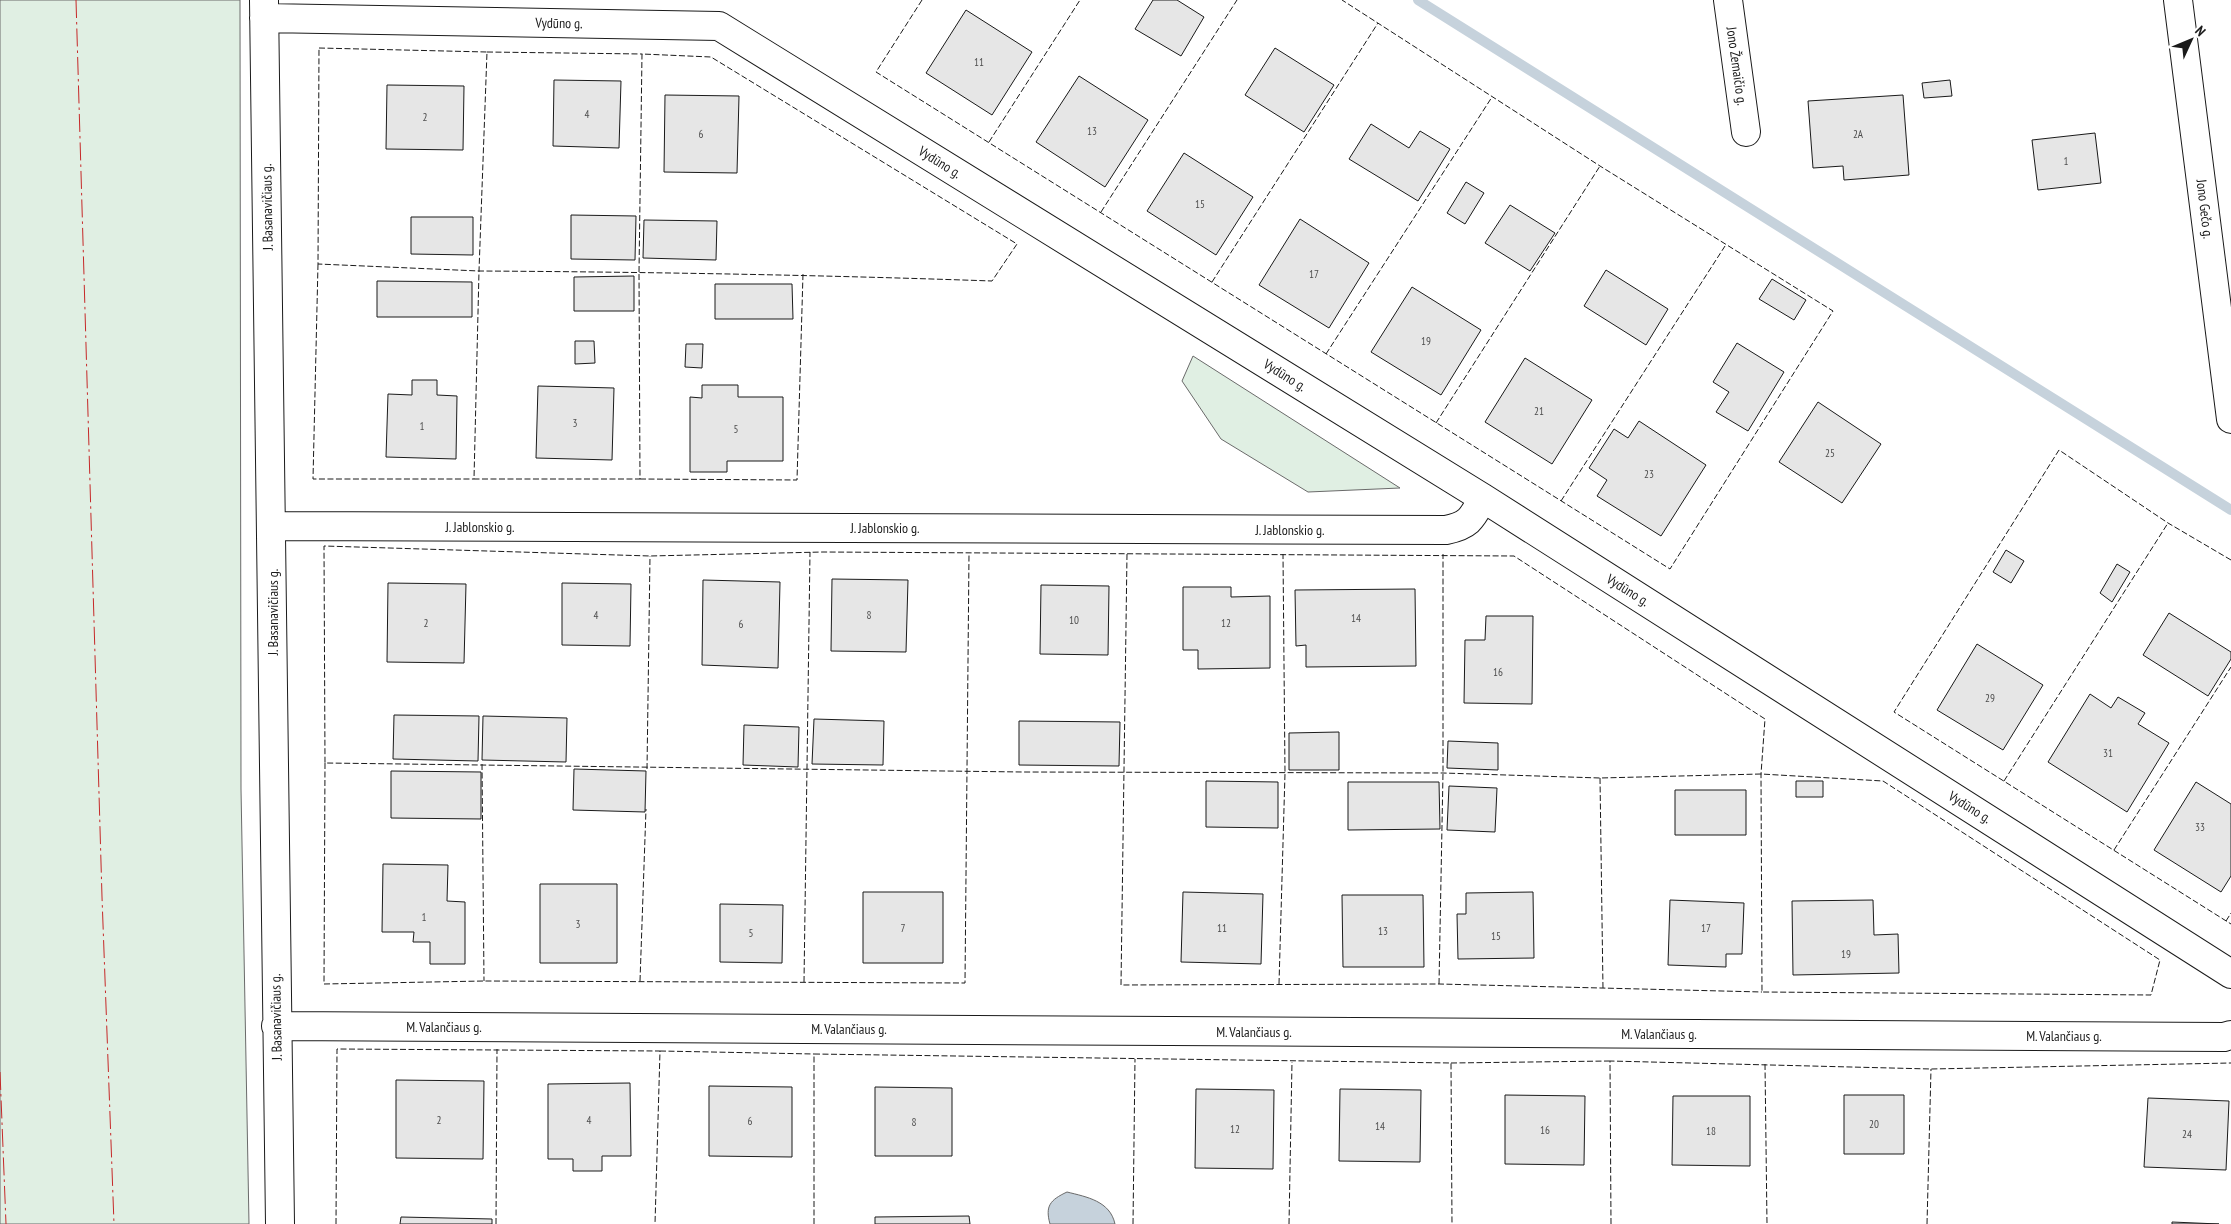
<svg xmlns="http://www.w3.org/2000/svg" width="2231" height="1224" font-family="'PT Sans Narrow',sans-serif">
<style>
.green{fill:#e0efe3;stroke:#6a6a6a}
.water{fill:#c6d2dc;stroke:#6a6a6a}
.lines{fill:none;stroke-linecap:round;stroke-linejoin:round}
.stream{stroke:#c6d2dc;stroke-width:10}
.building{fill:#e6e6e6;stroke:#1a1a1a}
.minor-casing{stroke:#1a1a1a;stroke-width:30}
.minor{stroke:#fff;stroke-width:28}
.fence{stroke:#1a1a1a;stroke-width:1;stroke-dasharray:6 2.5;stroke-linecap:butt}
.power{stroke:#c62828;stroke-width:1;stroke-dasharray:18 4 2.5 4;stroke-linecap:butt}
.labels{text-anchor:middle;stroke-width:4;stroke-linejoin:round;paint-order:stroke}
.number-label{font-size:11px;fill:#4d4d4d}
.street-label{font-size:14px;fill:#1a1a1a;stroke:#fff}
</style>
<rect width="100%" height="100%" fill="#fff"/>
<!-- green -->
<path class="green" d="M0,0h240l1,789 8,435h-249z
M1193,356l207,132 -92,4 -87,-53 -39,-58z"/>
<!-- water -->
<path class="water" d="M1067,1192c20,5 43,9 48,32h-65c-5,-18 0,-24 17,-32z"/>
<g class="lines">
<!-- stream -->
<path class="stream" d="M1418,0l813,510"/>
</g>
<!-- building -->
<path class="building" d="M1153,0h24l27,17 -23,39 -46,-27z
M966,10l66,42 -40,63 -66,-42z
M1275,48l59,37 -30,47 -59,-37z
M1079,76l69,44 -43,67 -69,-45z
M554,80l67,1 -2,67 -66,-2z
M1950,80l2,16 -28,2 -2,-15z
M387,85l77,1 -1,64 -77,-1z
M665,95l74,1 -2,77 -73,-1z
M1903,95l6,80 -65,5 -1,-14 -30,2 -5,-67z
M1371,124l38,24 11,-17 30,18 -32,52 -69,-42z
M2095,133l6,50 -63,7 -6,-50z
M1184,153l69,44 -37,58 -69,-44z
M1466,182l18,11 -19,31 -18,-11z
M1510,205l45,28 -25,38 -45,-28z
M571,215l65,1 -1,44 -64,-1z
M411,217h62v38l-62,-1z
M1300,219l69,44 -40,65 -70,-43z
M644,220l73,1 -1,39 -73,-2z
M1606,270l62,39 -22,36 -62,-39z
M634,276v35h-60v-34z
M1772,279l34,21 -12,20 -35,-21z
M377,281l95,1v35h-95z
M715,284h77l1,35h-78z
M1412,287l69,43 -40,65 -70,-43z
M575,341h19l1,22 -20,1z
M1737,343l47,29 -36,59 -32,-19 13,-20 -16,-10z
M686,344h17l-1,24 -17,-1z
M1525,358l67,42 -40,64 -67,-42z
M412,380h25v15l20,1 -1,63 -70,-2 2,-63 24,1z
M702,385h36v12h45v64h-56v11h-37v-75l12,1z
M538,386l76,2 -2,72 -76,-2z
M1818,402l63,42 -39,59 -63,-41z
M1639,421l67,44 -45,71 -64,-40 10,-16 -18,-12 25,-39 14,9z
M2006,550l18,11 -13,22 -18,-11z
M2117,564l13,8 -18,30 -12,-9z
M832,579l76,1 -2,72 -75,-1z
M703,580l77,2 -2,86 -76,-3z
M388,583l78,1 -2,79 -77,-1z
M562,583l69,1 -1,62 -68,-1z
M1041,585l68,1 -1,69 -68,-1z
M1183,587h48v10l39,-1v72l-72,1v-19h-15z
M1415,589l1,77 -110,1v-22l-10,1 -1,-56z
M2169,613l62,39v7l-23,37 -65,-41z
M1486,616h47l-1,88 -68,-1 1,-63h20z
M1977,644l66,41 -40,65 -66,-40z
M2090,694l21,14 7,-11 27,16 -7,11 31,19 -42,69 -79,-50z
M394,715l85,1 -1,45 -85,-2z
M483,716l84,2 -1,44 -84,-2z
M814,719l70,2 -1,44 -71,-1z
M1019,721l101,1 -1,44 -100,-1z
M744,725l55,2 -1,40 -55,-2z
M1339,732v38h-50v-37z
M1448,741l50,2v27l-51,-2z
M574,769l72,2 -1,41 -72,-2z
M391,771l90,1v47l-90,-1z
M1206,781l72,1v46l-72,-1z
M1796,781h27v16h-27z
M1348,782h91l1,47 -92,1z
M2196,782l35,22v72l-10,16 -67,-42z
M1449,786l48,2 -2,44 -48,-2z
M1675,790h71v45h-71z
M383,864l65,1 -1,36 18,1v62h-35v-22h-17l1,-10h-32z
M540,884h77v79h-77z
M863,892h80v71h-80z
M1183,892l80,2 -2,70 -80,-2z
M1533,892l1,66 -76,1 -1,-45h9v-21z
M1342,895h81l1,72h-81z
M1670,900l74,3 -2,51h-16v13l-58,-2z
M1873,900l1,35 24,-1 1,39 -106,2 -1,-74z
M720,904l63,1 -1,58 -62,-1z
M396,1080l88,1 -1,78 -87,-1z
M630,1083l1,73h-29v15h-29v-12h-25v-75z
M709,1086l83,1v70l-83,-1z
M875,1087l77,1v68h-77z
M1196,1089l78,1 -1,79 -78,-1z
M1340,1089l81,1 -1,72 -81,-1z
M1505,1095l80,1 -1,69 -79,-1z
M1844,1095h60v59h-60z
M1673,1096h77v70l-78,-1z
M2148,1098l81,3 -3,69 -82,-3z
M969,1216l1,8h-95v-7z
M401,1217l91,2v5h-92z
M2172,1222l47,2h-47z"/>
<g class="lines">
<!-- minor casing -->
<g class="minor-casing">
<path id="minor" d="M1728,0l18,132
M2178,0l53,419
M264,1l16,1223
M264,18l455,8 764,472 748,476
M272,526l1174,4c24,-5 26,-12 37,-32
M276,1026l1948,11 7,-2"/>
</g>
<!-- minor -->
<use href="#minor" class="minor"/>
<!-- fence -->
<path class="fence" d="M922,0l-46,72 794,497 163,-258 -233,-145 -258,-166
M319,48l168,4 -8,219 -161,-7z
M487,52l155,2
M989,142l91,-142
M1101,212l136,-212
M318,264l-5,215h161
M639,272l3,-218 69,3 306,187 -25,37c-171,-6 -342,-9 -513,-10l-5,208h166l-1,-207
M1212,282l166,-259
M1326,354l166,-257
M1436,423l164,-257
M640,479l157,1 6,-206
M1561,501l164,-255
M1127,554l-6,431 318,-1 323,8
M2231,560l-63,-37 -109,-73 -165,262 337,212
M325,763l-1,221 160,-3 481,2 4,-429
M482,764l2,217
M647,769l3,-213
M1761,774l-161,4 -157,-5 -421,-1 -697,-9 -1,-217 326,10 173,-4 691,4 251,163 -4,55 1,218 389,3 9,-35 -277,-179 -122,-7
M1600,778l3,211
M2004,781l164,-258
M2114,850l117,-183
M2226,921l5,-8
M640,981l6,-172
M804,982l6,-430
M1279,984l6,-211 -2,-219
M1439,984l4,-211v-219
M660,1051l154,3
M1451,1063l159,-2
M1765,1064l2,160
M336,1224l1,-175 323,2 -5,173
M496,1224l1,-175
M814,1224v-170l637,9 1,161
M1133,1224l2,-165
M1289,1224l3,-162
M1611,1224l-1,-163 321,8 300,-6
M1927,1224l4,-155"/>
<!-- power -->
<path class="power" d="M76,0l26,897 12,327
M0,1072l6,152"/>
</g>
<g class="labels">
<!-- number labels -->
<g class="number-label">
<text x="979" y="66">11</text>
<text x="587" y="118">4</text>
<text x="425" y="121">2</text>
<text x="1092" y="135">13</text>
<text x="701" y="138">6</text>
<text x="1858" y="138">2A</text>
<text x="2066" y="165">1</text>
<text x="1200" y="208">15</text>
<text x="1314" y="278">17</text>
<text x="1426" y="345">19</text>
<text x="1539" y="415">21</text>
<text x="575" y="427">3</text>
<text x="422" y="430">1</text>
<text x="736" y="433">5</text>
<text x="1830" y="457">25</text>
<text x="1649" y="478">23</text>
<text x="596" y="619">4</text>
<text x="869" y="619">8</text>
<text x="1356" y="622">14</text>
<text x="1074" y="624">10</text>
<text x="426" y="627">2</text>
<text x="1226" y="627">12</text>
<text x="741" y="628">6</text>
<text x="1498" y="676">16</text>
<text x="1990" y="702">29</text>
<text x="2108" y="757">31</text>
<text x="2200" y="831">33</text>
<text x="424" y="921">1</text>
<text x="578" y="928">3</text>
<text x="903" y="932">7</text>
<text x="1222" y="932">11</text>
<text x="1706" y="932">17</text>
<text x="1383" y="935">13</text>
<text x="751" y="937">5</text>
<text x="1496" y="940">15</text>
<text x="1846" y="958">19</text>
<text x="439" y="1124">2</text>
<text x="589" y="1124">4</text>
<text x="750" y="1125">6</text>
<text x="914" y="1126">8</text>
<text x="1874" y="1128">20</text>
<text x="1380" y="1130">14</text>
<text x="1235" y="1133">12</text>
<text x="1545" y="1134">16</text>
<text x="1711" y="1135">18</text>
<text x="2187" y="1138">24</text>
</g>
<!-- street labels -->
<g class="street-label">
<text transform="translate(559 23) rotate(1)" y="5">Vydūno g.</text>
<text transform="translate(1737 66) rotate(82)" y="5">Jono Žemaičio g.</text>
<text transform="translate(940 162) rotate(32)" y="5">Vydūno g.</text>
<text transform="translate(267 207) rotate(-91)" y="5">J. Basanavičiaus g.</text>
<text transform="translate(2205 209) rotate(83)" y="5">Jono Gečo g.</text>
<text transform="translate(1285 375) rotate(32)" y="5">Vydūno g.</text>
<text x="480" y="532">J. Jablonskio g.</text>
<text x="885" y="533">J. Jablonskio g.</text>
<text x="1290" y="535">J. Jablonskio g.</text>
<text transform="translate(1628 590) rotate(32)" y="5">Vydūno g.</text>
<text transform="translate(273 612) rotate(-90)" y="5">J. Basanavičiaus g.</text>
<text transform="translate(1970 807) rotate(32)" y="5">Vydūno g.</text>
<text transform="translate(276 1017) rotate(-91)" y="5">J. Basanavičiaus g.</text>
<text x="444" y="1032">M. Valančiaus g.</text>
<text x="849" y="1034">M. Valančiaus g.</text>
<text x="1254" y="1037">M. Valančiaus g.</text>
<text x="1659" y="1039">M. Valančiaus g.</text>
<text x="2064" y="1041">M. Valančiaus g.</text>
</g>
</g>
<!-- north arrow -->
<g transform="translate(2191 40) rotate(46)" stroke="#ffffff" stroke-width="4" paint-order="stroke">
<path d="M0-4L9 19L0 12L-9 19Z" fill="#1a1a1a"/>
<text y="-8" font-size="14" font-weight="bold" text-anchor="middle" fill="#1a1a1a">N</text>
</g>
</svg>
